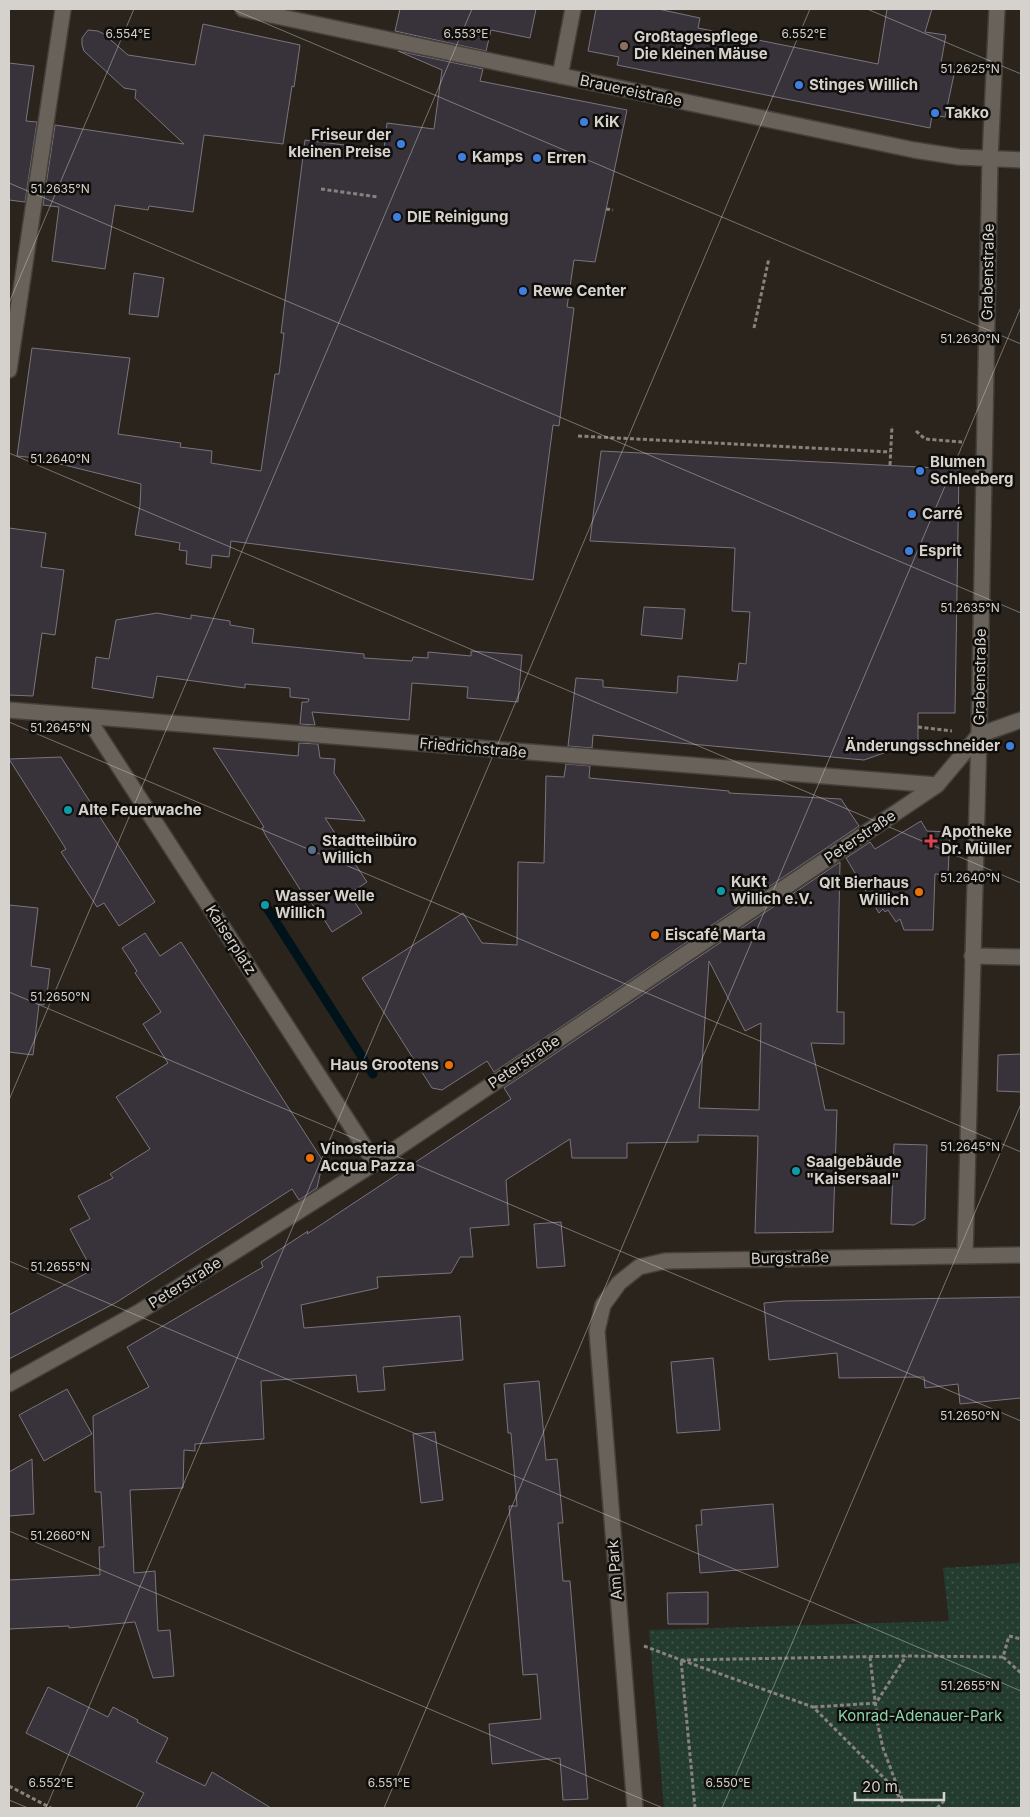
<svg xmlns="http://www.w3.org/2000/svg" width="1030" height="1817" font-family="Inter,sans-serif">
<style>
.park{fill:url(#park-dots)}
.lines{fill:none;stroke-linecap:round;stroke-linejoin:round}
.stream{stroke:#00121a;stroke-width:9}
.building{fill:#38333b;stroke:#7a747d;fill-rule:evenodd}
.pedestrian-casing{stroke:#45413a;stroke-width:18}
.minor-casing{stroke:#45413a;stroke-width:18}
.tertiary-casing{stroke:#45413a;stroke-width:18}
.path{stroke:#87827d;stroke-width:3;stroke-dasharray:4 2.5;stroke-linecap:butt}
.pedestrian{stroke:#68625a;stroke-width:15}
.minor{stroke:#68625a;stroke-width:15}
.tertiary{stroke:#68625a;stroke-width:15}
.ticks{fill:none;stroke:#d5d1cd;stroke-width:1;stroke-opacity:0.45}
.education-dot{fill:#8d6e63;stroke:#100e0b;stroke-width:2}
.shop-dot{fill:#3f7fe0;stroke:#100e0b;stroke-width:2}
.culture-dot{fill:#0f9aa8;stroke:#100e0b;stroke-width:2}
.health-dot{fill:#e0444e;stroke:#100e0b;stroke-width:2}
.service-dot{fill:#5c6f8a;stroke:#100e0b;stroke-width:2}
.food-dot{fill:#e8710a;stroke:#100e0b;stroke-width:2}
.labels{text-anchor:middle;stroke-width:5;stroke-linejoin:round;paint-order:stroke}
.poi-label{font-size:15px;font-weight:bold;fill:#d5d1cd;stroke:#100e0b;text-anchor:start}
.street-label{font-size:15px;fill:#d5d1cd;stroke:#100e0b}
.park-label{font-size:15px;fill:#8cd4ac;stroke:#100e0b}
.ticks-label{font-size:12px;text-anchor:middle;fill:#d5d1cd;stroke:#100e0b;stroke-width:5;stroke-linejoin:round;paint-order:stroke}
</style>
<defs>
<pattern id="park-dots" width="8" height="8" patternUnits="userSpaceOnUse" patternTransform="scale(1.25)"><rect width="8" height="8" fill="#233c2f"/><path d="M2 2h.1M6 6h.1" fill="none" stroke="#42574c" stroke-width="1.8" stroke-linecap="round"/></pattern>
</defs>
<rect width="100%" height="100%" fill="#2a241d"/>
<!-- park -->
<path class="park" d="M1021,1563v245h-357l-15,-178 300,-9 -6,-53z"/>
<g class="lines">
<!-- stream -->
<path class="stream" d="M267,908l106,166"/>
</g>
<!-- building -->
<path class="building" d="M400,9h136l-6,29 -39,-8 -5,21 -91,-20z
M596,9h62l42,9 -2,10 180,36 9,-55h45l-7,23 21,3 -5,28 15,2 -11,52 -13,-2 -2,13 -313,-63 2,-8 -31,-6z
M203,24l97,21 -6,42 -2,-1 -9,58 -79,-9 -11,77 -44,-6 -1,4 -33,-5 -10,64 -53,-8 7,-54 -16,-2 12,-80 129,19 -49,-46 1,-8 -12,-2 -40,-37 -2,-6v-7l6,-8 10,1 6,3 24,21 67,10z
M398,51l85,18 -3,12 147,29 -32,152 -21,-2 -7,47 7,1 -15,118 -6,-1 -20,155 -302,-39 -2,16 -17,-2 -1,13 -25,-4 1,-13 -8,-1 1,-7 -45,-8 5,-30 1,-21 -105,-26 -19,-2 15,-108 98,10 -12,76 63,9 -1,4 32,4 -1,12 50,8 14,-97h4l5,-41h-3l24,-193 79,10 3,-27 47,6 8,-59z
M9,63l25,3 -8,55 11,1 -12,80 -16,-2z
M134,273l30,5 -6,39 -29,-3z
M601,451l358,18 -4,244h-37v28l-54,19 -271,-25 -1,13 -24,-2 8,-68 27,2v7l74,6 1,-17 59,5 2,-18 7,1 4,-52 -18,-1 3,-63 -145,-7z
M9,528l37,5 -5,34 23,3 -9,65 -13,-2 -9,63 -24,-1z
M644,607l41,2 -3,30 -41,-4z
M157,613l34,6v-4l39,6v4l24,4 -2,14 112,11v4l48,3 1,-4 15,1v-6l43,4v-5l51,4 -4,47 -51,-4 1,-11 -56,-4 -3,37 -97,-8 3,13 -15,-1 2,-22h6l1,-3 -19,-2v-9l-45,-4v4l-88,-12 -4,22 -61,-10 4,-31 13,2 7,-39z
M299,743l19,1 2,14 15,1 -1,14 31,48 -40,-3 42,64 -18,12 13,19 -30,19 -12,-19 -17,-19 -37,-58 -4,-8 2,-1 -51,-79 85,8z
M61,757l94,145 -36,24 -15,-23 -7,4 -36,-55 5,-3 -57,-90z
M566,764l24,2 -1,12 140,13v2l112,6 18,27 -365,246 -7,-11 -45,29 -10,-2 -70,-110 101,-65 19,30 35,2 1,-83 26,1 2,-87 18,1z
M921,821l6,10 23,1 -2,43 -13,-1 -2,56h-29l-4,-11 -4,3 -8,-12 -3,2 -2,-3 -4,4 -33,-55 24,-16 5,7z
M840,862l-3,150h7v32l-33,-1 14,67h12l-4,122 -78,1 3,-97 -60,-1v7l-71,1v15h-55l-2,-19 -64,41 3,45 -39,3 3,29h-13l-9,16 -74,4 1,11 -77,17 3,23 156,-12 3,44 -80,7 2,23 -27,2 -2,-17 -95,6 3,58 -69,5v7l-11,-1 -1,38 -53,2 4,83 21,-2 3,60 12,-1 4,46 -21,2 -18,-56 -66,6v-2l-60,3v-49l91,-5 -1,-28h5l-3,-55h-6l-2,-76 56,-29 -22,-40 136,-80 -2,-5 47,-31 -1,3 204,-135 -7,-11zM709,961l36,70 16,-8 -2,87 -60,-2z
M9,905l29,3 -7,58 19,3 -3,26 -1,-1 -2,11 -5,-1 -6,51 -24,-3z
M145,933l15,23 21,-14 142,219 -6,27 -18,12 -7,-11 -175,113 -108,57v-44l83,-45 -22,-41 20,-10 -12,-23 35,-18 -3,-4 40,-25 -34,-52 52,-34 -25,-39 18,-12 -26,-39 2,-2 -15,-23z
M1021,1054v38l-24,-1 1,-36z
M894,1144l33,1 -2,74 -11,6 -23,-1z
M561,1222l4,44 -28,2 -3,-44z
M1021,1297v101l-61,6 -2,-20 -33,4 -1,-11 -85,1 -2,-25 -68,7 -5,-57 21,-2z
M713,1358l7,72 -43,3 -6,-71z
M539,1381l7,79 11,-1 6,64h-5l5,58h7l18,218 -25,1 -3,-42 -68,6 -3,-40 52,-5 -4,-45 -14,1 -14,-169h8l-6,-73h-3l-4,-49z
M67,1389l25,45 -48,27 -25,-46z
M435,1432l8,68 -22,3 -8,-69z
M32,1459l2,55 -25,2v-44z
M773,1504l5,63 -78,6 -4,-48h6l-1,-15z
M708,1592v32h-40l-1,-31z
M48,1687l60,30 5,-10 25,13 -1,2 31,16 -12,24 49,24 7,-14 59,36h-135l8,-15 -118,-60z"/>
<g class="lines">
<!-- pedestrian casing -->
<g class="pedestrian-casing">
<path id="pedestrian" d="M979,735l42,-15"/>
</g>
<!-- minor casing -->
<g class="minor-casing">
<path id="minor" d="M243,9l671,141 45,7 62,3
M560,76l13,-67
M9,710l928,75
M87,717l288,446
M972,956l49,1
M965,1255l14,-520 11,-576 7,-150
M9,1384l130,-72 236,-149 562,-378 42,-50
M635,1808l-38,-477 6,-26 16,-22 20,-16 26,-6 356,-6"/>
</g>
<!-- tertiary casing -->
<g class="tertiary-casing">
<path id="tertiary" d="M9,370l54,-361"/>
</g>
<!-- path -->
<path class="path" d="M321,189l57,8
M606,209l7,1
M754,328l15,-70
M916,431l9,8 37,3
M578,436l312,16
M890,465l2,-39
M918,727l34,4
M644,1646l37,14 225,-4 97,1 6,-21 12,3
M870,1657l8,69 5,22 19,51
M1003,1657l18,16
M814,1707l62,-4 30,-47
M9,1786l42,22
M695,1808l-14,-148 132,47 79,79 12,18
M937,1808l7,-7"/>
<!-- pedestrian -->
<use href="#pedestrian" class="pedestrian"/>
<!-- minor -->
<use href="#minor" class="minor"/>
<!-- tertiary -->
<use href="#tertiary" class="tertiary"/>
</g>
<!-- ticks -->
<path class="ticks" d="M232,9l789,335M867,9l154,65M9,183l1012,430M9,303l125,-294M9,453l1012,430M9,722l1012,430M9,992l1012,429M9,1100l463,-1091M9,1261l1012,430M9,1531l654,277M9,1800l19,8M46,1808l764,-1799M384,1808l637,-1501M722,1808l299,-704"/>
<!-- markers -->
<circle class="education-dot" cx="624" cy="46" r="5"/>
<g class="shop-dot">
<circle cx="799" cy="85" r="5"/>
<circle cx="935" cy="113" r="5"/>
<circle cx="584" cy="122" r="5"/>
<circle cx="401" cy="144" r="5"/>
<circle cx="462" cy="157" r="5"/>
<circle cx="537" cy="158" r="5"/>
<circle cx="397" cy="217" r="5"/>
<circle cx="523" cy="291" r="5"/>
<circle cx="920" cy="471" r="5"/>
<circle cx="912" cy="514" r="5"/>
<circle cx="909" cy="551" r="5"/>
<circle cx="1010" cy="746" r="5"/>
</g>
<g class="culture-dot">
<circle cx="68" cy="810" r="5"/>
<circle cx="721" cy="891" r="5"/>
<circle cx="265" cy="905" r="5"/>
<circle cx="796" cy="1171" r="5"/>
</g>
<path class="health-dot" d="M928.5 833.5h5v5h5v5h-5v5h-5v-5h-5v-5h5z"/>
<circle class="service-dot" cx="312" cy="850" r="5"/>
<g class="food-dot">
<circle cx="919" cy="892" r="5"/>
<circle cx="655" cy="935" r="5"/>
<circle cx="449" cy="1065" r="5"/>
<circle cx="310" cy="1158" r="5"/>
</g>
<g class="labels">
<!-- poi labels -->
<g class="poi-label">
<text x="634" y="42">Großtagespflege<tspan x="634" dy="17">Die kleinen Mäuse</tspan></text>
<text x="809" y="90">Stinges Willich</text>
<text x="945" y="118">Takko</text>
<text x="594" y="127">KiK</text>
<text x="391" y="140" text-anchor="end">Friseur der<tspan x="391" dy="17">kleinen Preise</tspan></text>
<text x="472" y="162">Kamps</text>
<text x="547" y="163">Erren</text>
<text x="407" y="222">DIE Reinigung</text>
<text x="533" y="296">Rewe Center</text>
<text x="930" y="467">Blumen<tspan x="930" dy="17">Schleeberg</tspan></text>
<text x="922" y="519">Carré</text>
<text x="919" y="556">Esprit</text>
<text x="1000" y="751" text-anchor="end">Änderungsschneider</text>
<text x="78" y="815">Alte Feuerwache</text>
<text x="941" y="837">Apotheke<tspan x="941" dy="17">Dr. Müller</tspan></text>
<text x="322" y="846">Stadtteilbüro<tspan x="322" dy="17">Willich</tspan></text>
<text x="731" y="887">KuKt<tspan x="731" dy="17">Willich e.V.</tspan></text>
<text x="909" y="888" text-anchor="end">Qlt Bierhaus<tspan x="909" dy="17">Willich</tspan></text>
<text x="275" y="901">Wasser Welle<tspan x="275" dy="17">Willich</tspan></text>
<text x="665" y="940">Eiscafé Marta</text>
<text x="439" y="1070" text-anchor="end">Haus Grootens</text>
<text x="320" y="1154">Vinosteria<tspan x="320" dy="17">Acqua Pazza</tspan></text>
<text x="806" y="1167">Saalgebäude<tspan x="806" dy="17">"Kaisersaal"</tspan></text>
</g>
<!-- street labels -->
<g class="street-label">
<text transform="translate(631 91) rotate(12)" y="5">Brauereistraße</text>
<text transform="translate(988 272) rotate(-89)" y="5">Grabenstraße</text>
<text transform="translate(980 677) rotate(-89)" y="5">Grabenstraße</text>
<text transform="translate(473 748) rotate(5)" y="5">Friedrichstraße</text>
<text transform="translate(860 837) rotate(-34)" y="5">Peterstraße</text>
<text transform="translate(231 940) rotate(57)" y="5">Kaiserplatz</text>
<text transform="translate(524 1062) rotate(-34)" y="5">Peterstraße</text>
<text transform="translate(790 1258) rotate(-1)" y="5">Burgstraße</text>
<text transform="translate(185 1283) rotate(-32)" y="5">Peterstraße</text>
<text transform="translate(615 1570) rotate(-94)" y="5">Am Park</text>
</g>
<!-- park labels -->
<g class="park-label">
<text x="920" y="1721">Konrad-Adenauer-Park</text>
</g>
</g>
<g class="ticks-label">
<text x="804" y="38">6.552°E</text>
<text x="128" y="38">6.554°E</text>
<text x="466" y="38">6.553°E</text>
<text x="970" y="73">51.2625°N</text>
<text x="60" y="193">51.2635°N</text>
<text x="970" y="343">51.2630°N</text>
<text x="60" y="463">51.2640°N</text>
<text x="970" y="612">51.2635°N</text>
<text x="60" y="732">51.2645°N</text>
<text x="970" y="882">51.2640°N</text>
<text x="60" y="1001">51.2650°N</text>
<text x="970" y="1151">51.2645°N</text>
<text x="60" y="1271">51.2655°N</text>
<text x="970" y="1420">51.2650°N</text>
<text x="60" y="1540">51.2660°N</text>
<text x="970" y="1690">51.2655°N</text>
<text x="51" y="1787">6.552°E</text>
<text x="389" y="1787">6.551°E</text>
<text x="728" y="1787">6.550°E</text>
</g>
<!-- border -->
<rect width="1030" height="1817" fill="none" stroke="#d5d1cd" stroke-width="20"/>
<!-- scale -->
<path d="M855 1792v8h89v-8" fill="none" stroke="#d5d1cd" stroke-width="2.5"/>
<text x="862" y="1792" font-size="15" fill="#d5d1cd" stroke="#100e0b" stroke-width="4" paint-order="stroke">20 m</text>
</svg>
